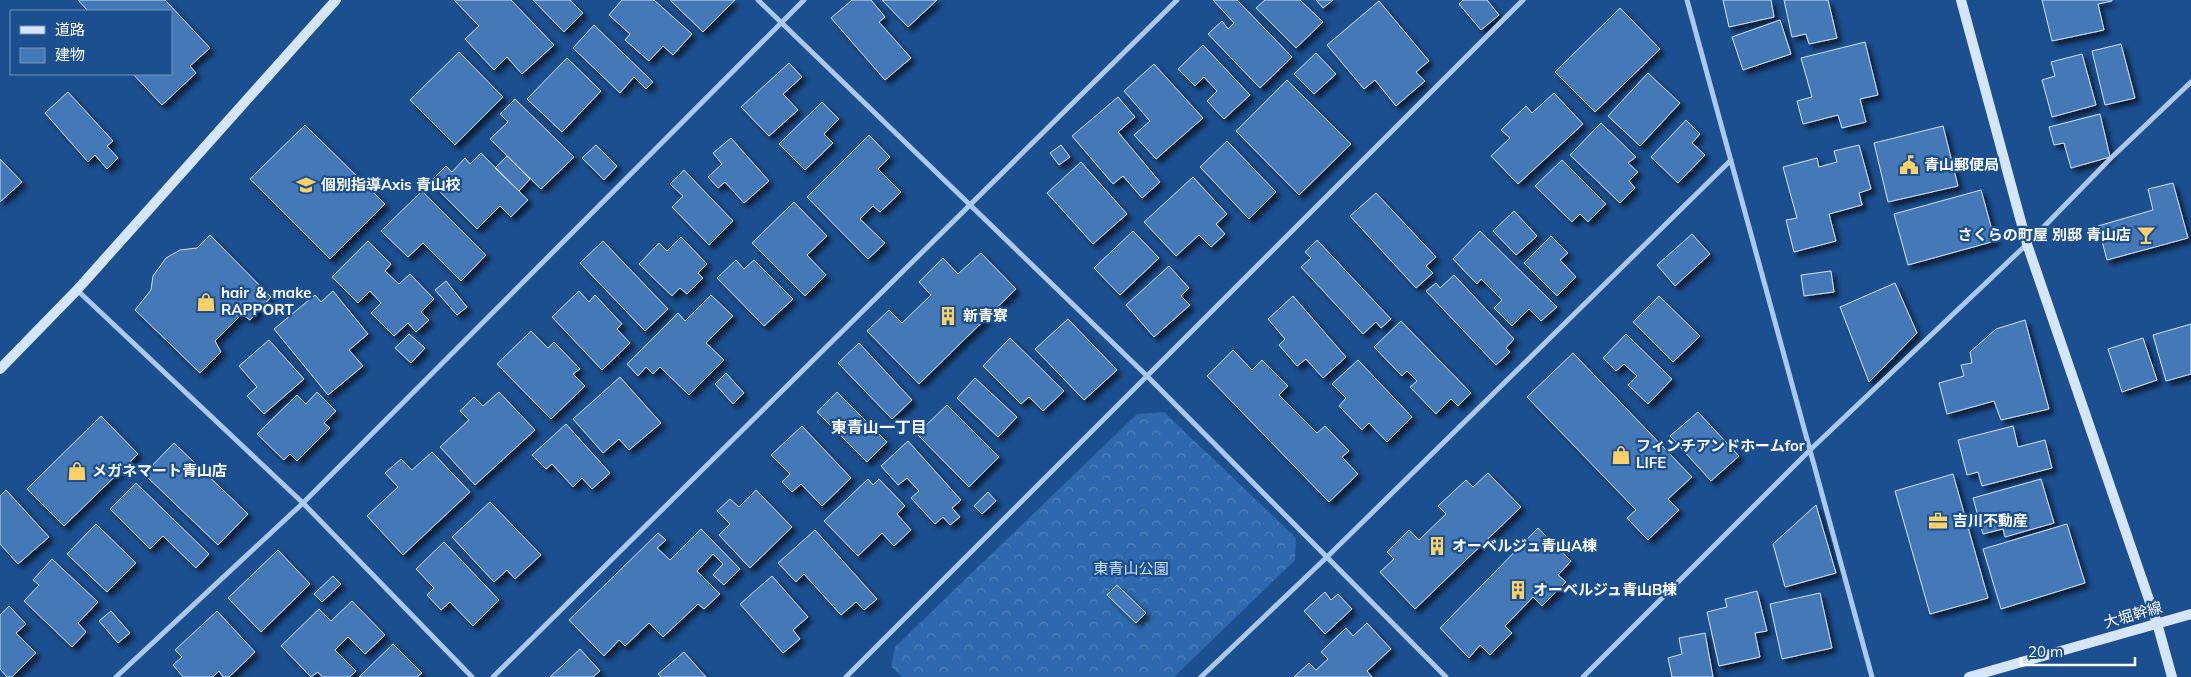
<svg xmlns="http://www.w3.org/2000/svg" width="2191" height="677" font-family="Mulish,'Noto Sans JP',sans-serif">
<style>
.forest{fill:url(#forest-crowns)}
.building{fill:#4478b7;stroke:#cfe3fa;filter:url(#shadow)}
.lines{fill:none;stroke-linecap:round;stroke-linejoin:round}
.street{stroke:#a9c9ee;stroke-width:5}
.secondary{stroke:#d6e6fa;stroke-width:10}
.labels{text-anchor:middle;stroke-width:4.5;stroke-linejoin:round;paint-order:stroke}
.poi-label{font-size:15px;font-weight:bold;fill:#fff;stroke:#1b4f8f;text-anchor:start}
.park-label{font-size:15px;fill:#cfe3fa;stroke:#1b4f8f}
.street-label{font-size:15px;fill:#fff;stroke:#1b4f8f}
.neighbourhood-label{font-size:16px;font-weight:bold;fill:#fff;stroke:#1b4f8f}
</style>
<defs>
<pattern id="forest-crowns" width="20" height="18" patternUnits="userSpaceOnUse" patternTransform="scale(1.25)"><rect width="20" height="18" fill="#2e69ad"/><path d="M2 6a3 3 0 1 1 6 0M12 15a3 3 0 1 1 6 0" fill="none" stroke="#4d80b9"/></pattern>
<filter id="shadow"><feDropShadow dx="4.5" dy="4.5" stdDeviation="2.5" flood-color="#0009"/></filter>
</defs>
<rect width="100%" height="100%" fill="#1b4f8f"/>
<!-- forest -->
<path class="forest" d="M1164,412l132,126 -1,22 -121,117h-272l-11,-11 4,-19 242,-233z"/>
<!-- building -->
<path class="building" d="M78,0h87l45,48 -20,18 6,7 -34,32 -29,-31h38v-63h-83z
M454,0h57l43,45 -32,29 -15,-17 -13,13 -29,-31 14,-13z
M533,0h37l13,13 -19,19z
M622,0h32l38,34 -19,21 -10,-9 -14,15 -24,-21 5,-6 -21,-19z
M670,0h65l-32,32z
M852,0h19l14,17 -6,5 32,36 -26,22 -54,-62z
M882,0h55l-29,27z
M1213,0h24l55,57 -32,31 -52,-54 14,-13 6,8 6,-6z
M1265,0h35l23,22 -27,26 -40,-40z
M1316,0h17l-10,8z
M1463,0h24l12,15 -18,15 -22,-26z
M1723,0h48l3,17 -45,10z
M1784,0h44l9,38 -28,6 -3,-10 -14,3z
M2042,0h70v1l-14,3 6,26 -52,11z
M1379,1l50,60 -13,11 9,9 -29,25 -21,-26 -11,9 -37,-44z
M1620,8l40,41 -65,63 -40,-40z
M1780,20l11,34 -48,16 -11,-33z
M594,25l59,57 -7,7 -12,-12 -14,16 -47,-45z
M1865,42l13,53 -18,4 6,23 -24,6 -4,-13 -35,9 -6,-23 15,-4 -11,-39z
M2121,44l14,54 -30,7 -13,-54z
M1203,45l47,50 -26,24 -17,-18 10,-10 -13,-14 -9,9 -17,-17z
M459,52l44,45 -48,48 -45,-45z
M1316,53l20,21 -22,20 -20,-20z
M2082,54l14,51 -44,12 -10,-37 13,-4 -4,-14z
M567,58l34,33 -39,41 -35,-33z
M789,63l13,14 -19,17 15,16 -29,26 -28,-29z
M1154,64l49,54 -47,41 -22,-24 16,-14 -26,-30z
M1648,73l32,30 -40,43 -32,-30z
M1287,80l64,64 -52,51 -63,-64z
M68,92l45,49 -6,5 11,12 -11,11 -12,-14 -7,7 -43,-49z
M1554,93l29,31 -65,60 -27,-28 19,-18 -9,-8 25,-24 6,7z
M1118,97l17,20 -17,15 42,50 -18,16 -19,-22 -10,8 -41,-48z
M515,99l59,58 -33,32 -51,-50 18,-17 -8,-8z
M822,102l17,17 -15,15 9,9 -28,27 -26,-26z
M2100,114l10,43 -39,11 -7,-25 -10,2 -5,-18z
M1686,120l14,14 -8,9 13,12 -27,28 -27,-26z
M1601,123l35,34 -8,6 10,9 -9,9 6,7 -15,15 -50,-48z
M305,125l80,79 -55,55 -80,-80z
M1943,126l15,60 -70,16 -14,-59z
M869,135l21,22 -12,12 23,23 -21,20 -7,-6 -13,13 25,24 -17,16 -61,-62z
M731,138l38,43 -25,22 -19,-21 -7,6 -10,-11 14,-13 -9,-11z
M1227,141l49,51 -27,27 -49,-52z
M596,145l21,21 -13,14 -22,-22z
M1061,145l9,12 -11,8 -9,-12z
M1859,145l12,44 -12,4 3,12 -33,9 7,27 -42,11 -8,-32 11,-2 -14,-51 34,-9 2,9 18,-5 -3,-11z
M481,153l47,47 -17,17 -11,-11 -23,23 -47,-47 16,-16 6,6 13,-14 5,6z
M507,156l23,23 -11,12 -24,-23z
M0,159l22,23 -22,20z
M1562,160l44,44 -18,18 -8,-8 -8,8 -37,-36z
M1081,162l46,52 -34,30 -46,-51z
M684,170l49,51 -24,24 -37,-38 11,-11 -13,-12z
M1193,177l34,37 -11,10 9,10 -14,13 -12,-12 -23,21 -32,-34z
M2173,183l15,55 -81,22 -9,-34 55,-16 -5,-21z
M1981,190l14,51 -87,24 -14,-51z
M422,191l64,64 -25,26 -38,-38 -15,14 -27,-26z
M1376,193l60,64 -10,9 7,7 -17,15 -66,-72z
M794,202l33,34 -20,19 19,20 -21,21 -53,-53z
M1514,211l23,25 -21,19 -23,-24z
M1133,231l26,27 -39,37 -26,-27z
M1480,231l77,76 -16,14 -12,-12 -17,17 -18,-18 8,-8 -21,-21 -4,5 -24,-25z
M1692,234l18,20 -35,32 -18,-21z
M210,235l61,62 -21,23 -8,-6 -27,27 6,11 -21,21 -65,-63 16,-20 2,-14 13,-18 14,-8 17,-2z
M1551,236l17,17 -8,7 16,17 -19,19 -33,-33z
M681,237l26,27 -9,9 5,5 -16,16 -7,-6 -8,8 -33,-32 20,-21 8,8z
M1317,240l74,79 -10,9 -5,-6 -13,12 -62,-67 10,-9 -6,-6z
M368,241l23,23 -6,7 14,13 11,-10 24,25 -13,13 8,8 -13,12 -8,-9 -14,13 -23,-23 10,-10 -11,-12 -12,12 -26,-26z
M603,241l65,68 -23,22 -65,-68z
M981,253l35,36 -97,95 -52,-53 22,-21 13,13 29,-28 -12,-13 24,-24 15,16z
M736,260l8,9 10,-9 39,39 -29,27 -47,-48z
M1169,266l20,22 -8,8 9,9 -36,32 -28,-32z
M1831,271l3,21 -30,4 -3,-21z
M1454,275l60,64 -8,9 4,4 -14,13 -70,-74 10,-8 4,5z
M446,281l21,26 -10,8 -22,-25z
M1895,283l22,50 -48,49 -29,-75z
M333,291l35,43 -19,16 14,16 -35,29 -54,-66 41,-34 6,7z
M579,291l10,11 6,-7 27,29 -5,5 13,14 -28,27 -50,-53z
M711,295l22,21 -27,27 18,17 -35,35 -29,-28 -7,7 -7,-7 -8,9 -11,-12 51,-51 7,8z
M1293,296l53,61 -23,21 -17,-19 -9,7 -18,-21 6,-6 -17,-20z
M1659,296l41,40 -27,26 -40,-40z
M1068,319l49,51 -33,30 -49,-51z
M2025,320l24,89 -48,11 -7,-19 -47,13 -8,-31 25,-7 -3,-11 11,-2 -2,-11 26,-23z
M1401,321l70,72 -13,13 -7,-7 -15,15 -26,-27 7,-6 -10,-10 -5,5 -28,-29z
M2191,324v50l-25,7 -13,-46z
M531,331l17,17 6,-6 26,27 -7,5 12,12 -34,33 -54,-55z
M409,334l16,14 -14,15 -16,-15z
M1626,334l46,45 -24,25 -20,-19 9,-9 -13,-12 -8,7 -13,-13z
M1010,338l54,53 -21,20 -14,-14 -8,7 -38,-38z
M2143,338l14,42 -35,12 -14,-43z
M269,340l35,39 -40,35 -17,-18 10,-9 -18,-21z
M859,343l53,57 -20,19 -54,-56z
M1233,350l19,20 10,-10 26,26 -9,9 38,38 8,-7 24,25 -7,6 16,17 -29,28 -122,-126z
M1573,353l119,124 -24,22 11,11 -31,30 -21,-22 9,-8 -109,-113z
M1358,360l54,57 -25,25 -18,-19 -7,7 -23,-24 7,-8 -14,-14z
M726,373l18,20 -11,11 -18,-20z
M620,377l41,46 -32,27 -10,-11 -16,14 -30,-34z
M975,378l42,39 -19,20 -41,-39z
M317,392l19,19 -12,12 6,5 -33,33 -7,-7 -6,6 -27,-26 40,-39 9,9z
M499,392l36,38 -60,55 -35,-38 29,-27 -9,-9 14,-14 9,9z
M837,392l50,50 -20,20 -50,-50z
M947,405l52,52 -30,30 -52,-53z
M1698,412l41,44 -28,25 -41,-45z
M101,416l37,38 -74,72 -37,-37z
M566,424l44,49 -18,16 -10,-11 -9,9 -21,-23 -6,5 -14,-14z
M802,426l49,52 -29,28 -21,-22 -9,8 -10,-10 8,-8 -19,-19z
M2013,426l5,21 27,-7 7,28 -70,18 -4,-14 -11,3 -9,-35z
M908,441l53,59 -9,8 8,9 -10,8 -7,-8 -8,7 -24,-26 8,-7 -12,-13 -9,7 -17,-19z
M174,443l74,71 -30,31 -74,-71z
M432,452l38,40 -67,63 -36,-39 31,-29 -13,-14 16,-14 11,11z
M1488,473l33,34 -106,102 -35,-37 14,-13 -7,-7 22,-22 10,10 27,-26 -8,-8 28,-26 7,7z
M1953,474l35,124 -58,16 -35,-123z
M868,479l5,6 6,-6 26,27 -8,8 14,16 -17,16 -12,-13 -24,23 -34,-35z
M2041,479l13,44 -49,14 -2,-8 -20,5 -10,-36z
M136,483l73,71 -13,14 -33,-32 -13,13 -40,-40z
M6,490l43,47 -31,27 -18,-20v-48z
M756,490l36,37 -42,41 -31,-33 11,-11 -13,-13 13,-12 9,8z
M988,492l8,9 -14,13 -8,-8z
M490,502l51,53 -26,24 -8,-9 -13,12 -42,-45z
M1816,505l20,68 -51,14 -12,-43z
M96,524l40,39 -29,29 -40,-38z
M2067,524l18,59 -84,26 -18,-60z
M1538,528l33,33 -13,14 8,7 -24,24 -9,-9 -28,29 7,7 -22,22 -10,-10 -11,13 -29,-30z
M701,529l39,40 -16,16 -11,-10 10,-11 -10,-10 -16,17 23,23 -16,15 -6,-5 -35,33 -14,-14 -24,23 -6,-6 -15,16 -35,-36 89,-87 8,7 -9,8 13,12z
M815,530l62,69 -13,11 -8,-8 -15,13 -37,-41 -8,8 -18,-19z
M444,542l55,58 -26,26 -23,-24 -9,8 -14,-15 7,-7 -18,-19z
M278,550l32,34 -49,48 -33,-34z
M52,559l46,43 -20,21 8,9 -14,15 -48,-46 15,-16 -6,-5z
M333,576l8,8 -19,18 -8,-8z
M772,576l36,41 -15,13 7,9 -17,14 -43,-49z
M1117,585l29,28 -10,10 -29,-28z
M1757,591l10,40 -12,2 5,24 -41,9 -12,-54 20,-5 -2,-8z
M1325,592l6,8 7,-6 14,15 -27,25 -21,-23z
M1820,593l12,55 -50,11 -12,-55z
M352,601l33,34 -20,19 -17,-17 -13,13 21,21 -6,6h-28l-4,-5 -7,5 -30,-31 38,-37 12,12z
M9,606l17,18 -10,9 20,20 -24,24h-5l-7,-8v-54z
M111,611l19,22 -12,10 -19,-22z
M217,611l38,41 -26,25h-6l-4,-6 -6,6h-30l-10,-12 9,-8 -7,-7z
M1367,623l24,26 -24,22 5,6h-78l15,-14 7,7 12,-11 -7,-7 25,-24 7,8z
M1705,633l8,44h-41l-4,-19 14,-4 -3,-16z
M393,644l29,29 -5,4h-58z
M580,649l20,22 -7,6h-43z
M684,652l22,25h-45l-3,-3z"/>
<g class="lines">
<!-- street -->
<path class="street" d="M758,0l389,376 299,301
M1687,0l185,677
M77,290l226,213 169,174
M116,677l187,-174 501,-503
M493,677l684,-677
M846,677l677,-677
M1201,677l126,-120 404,-397
M1583,677l227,-227 217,-206 84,-86 80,-76"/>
<!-- secondary -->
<path class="secondary" d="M1961,0l66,244 130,379 15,54
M0,369l77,-79 259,-290
M1969,677l222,-63"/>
</g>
<!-- icons -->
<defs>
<g id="civic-bare" transform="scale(1.5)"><path d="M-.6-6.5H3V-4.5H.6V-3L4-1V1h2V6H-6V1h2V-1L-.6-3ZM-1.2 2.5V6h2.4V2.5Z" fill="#ffd166" stroke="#1b4f8f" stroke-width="2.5" paint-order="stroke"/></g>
<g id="school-bare" transform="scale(1.5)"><path d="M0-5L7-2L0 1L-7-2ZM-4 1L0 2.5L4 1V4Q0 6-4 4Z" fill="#ffd166" stroke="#1b4f8f" stroke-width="2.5" paint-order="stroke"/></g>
<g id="bar-bare" transform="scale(1.5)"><path d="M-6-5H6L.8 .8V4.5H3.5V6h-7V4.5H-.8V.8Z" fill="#ffd166" stroke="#1b4f8f" stroke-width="2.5" paint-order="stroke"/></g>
<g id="shop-bare" transform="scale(1.5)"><path d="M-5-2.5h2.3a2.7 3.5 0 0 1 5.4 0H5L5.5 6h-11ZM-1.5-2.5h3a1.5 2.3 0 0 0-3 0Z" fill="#ffd166" stroke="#1b4f8f" stroke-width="2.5" paint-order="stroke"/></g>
<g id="building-bare" transform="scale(1.5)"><path d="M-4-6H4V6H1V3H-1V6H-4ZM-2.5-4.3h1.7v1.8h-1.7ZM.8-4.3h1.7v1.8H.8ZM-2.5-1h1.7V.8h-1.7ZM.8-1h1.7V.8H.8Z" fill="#ffd166" stroke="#1b4f8f" stroke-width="2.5" paint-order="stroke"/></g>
<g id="office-bare" transform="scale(1.5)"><path d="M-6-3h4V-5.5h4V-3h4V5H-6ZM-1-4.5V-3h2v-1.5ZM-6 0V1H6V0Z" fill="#ffd166" stroke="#1b4f8f" stroke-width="2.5" paint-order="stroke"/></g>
</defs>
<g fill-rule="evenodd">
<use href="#civic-bare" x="1909" y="165"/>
<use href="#school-bare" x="306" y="185"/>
<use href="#bar-bare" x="2146" y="235"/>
<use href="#shop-bare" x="206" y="302"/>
<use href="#building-bare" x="948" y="316"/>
<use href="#shop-bare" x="1621" y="455"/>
<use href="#shop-bare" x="77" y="471"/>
<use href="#office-bare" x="1938" y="521"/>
<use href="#building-bare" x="1437" y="546"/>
<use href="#building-bare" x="1518" y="590"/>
</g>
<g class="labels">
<!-- poi labels -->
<g class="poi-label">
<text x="1924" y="170">青山郵便局</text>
<text x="321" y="190">個別指導Axis 青山校</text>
<text x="2131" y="240" text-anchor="end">さくらの町屋 別邸 青山店</text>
<text x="221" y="298">hair ＆ make<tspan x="221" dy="17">RAPPORT</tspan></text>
<text x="963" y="321">新青寮</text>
<text x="1636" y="451">フィンチアンドホームfor<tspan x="1636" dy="17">LIFE</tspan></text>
<text x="92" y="476">メガネマート青山店</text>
<text x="1953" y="526">吉川不動産</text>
<text x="1452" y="551">オーベルジュ青山A棟</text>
<text x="1533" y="595">オーベルジュ青山B棟</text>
</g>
<!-- park labels -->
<g class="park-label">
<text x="1131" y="574">東青山公園</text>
</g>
<!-- street labels -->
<g class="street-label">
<text transform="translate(2133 615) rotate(-16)" y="5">大堀幹線</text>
</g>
<!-- neighbourhood labels -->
<g class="neighbourhood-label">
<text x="879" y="433">東青山一丁目</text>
</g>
</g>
<!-- legend -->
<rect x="10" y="10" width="162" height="65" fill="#1b4f8f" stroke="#7695bc"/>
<rect x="20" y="26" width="25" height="8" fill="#d6e6fa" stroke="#7695bc"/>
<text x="55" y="35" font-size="15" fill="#ffffff">道路</text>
<rect x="20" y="48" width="25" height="15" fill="#4478b7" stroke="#7695bc"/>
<text x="55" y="60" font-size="15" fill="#ffffff">建物</text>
<!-- scale -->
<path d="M2021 657v8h114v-8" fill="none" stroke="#ffffff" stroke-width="2.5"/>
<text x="2028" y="657" font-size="15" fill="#ffffff" stroke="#1b4f8f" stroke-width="4" paint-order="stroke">20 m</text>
</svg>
